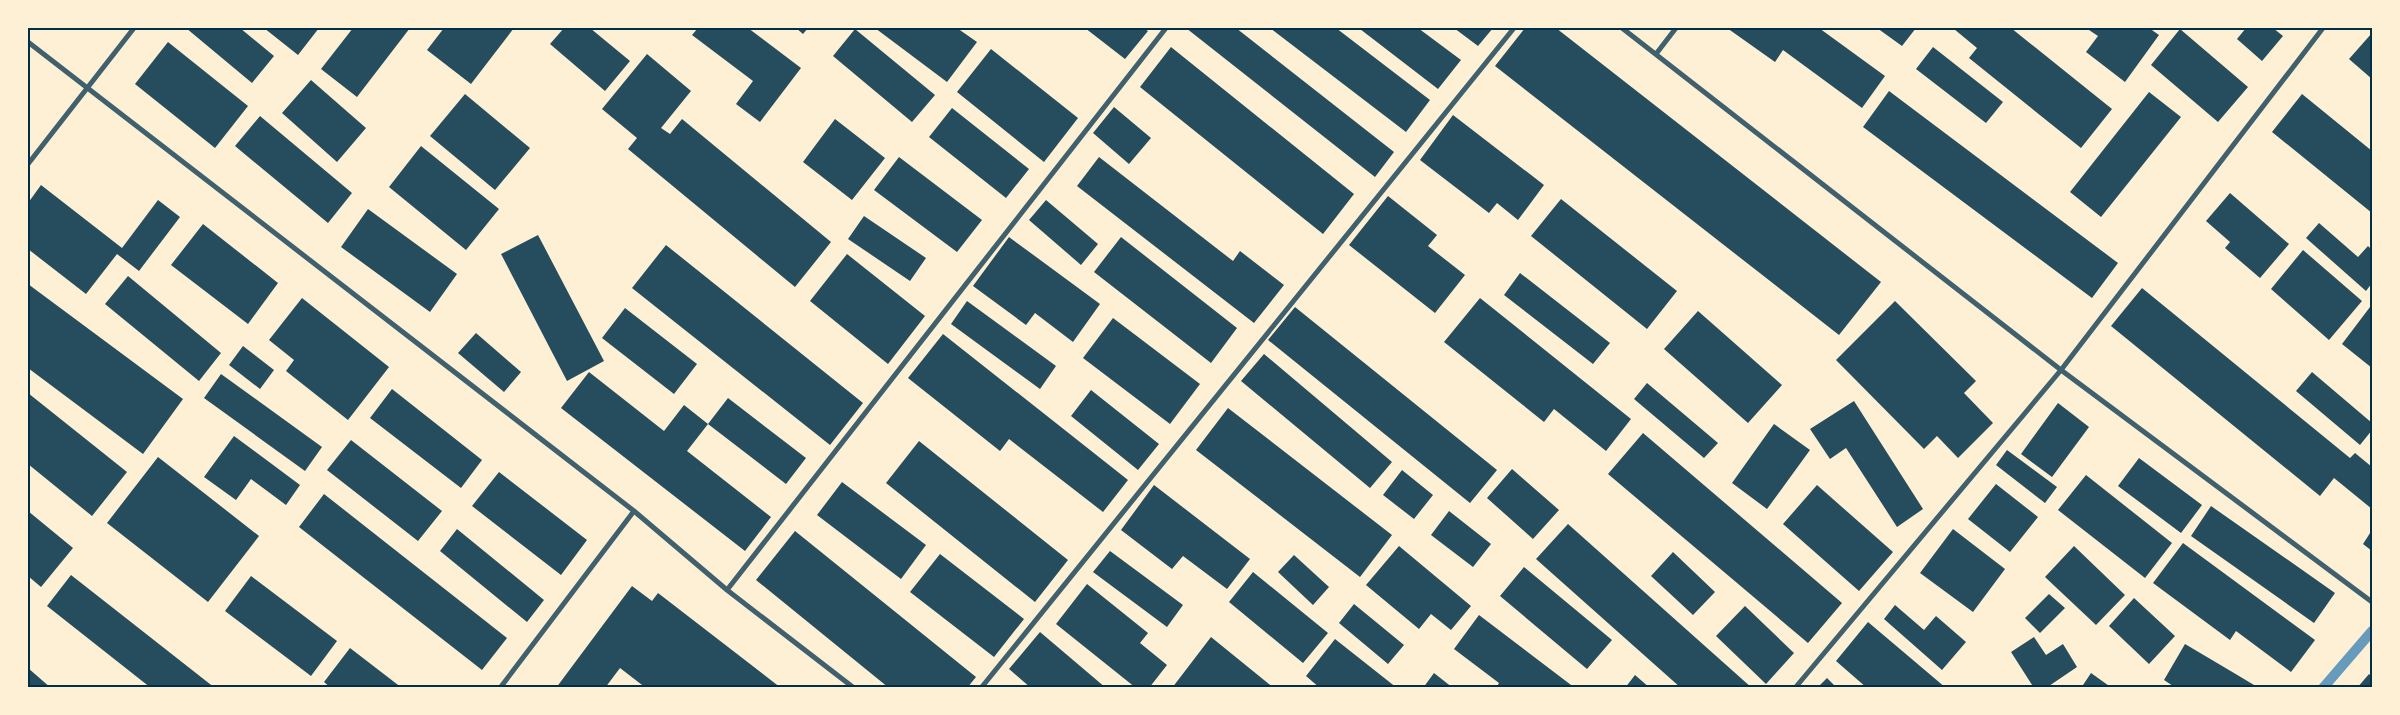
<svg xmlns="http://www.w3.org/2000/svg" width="2400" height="715" font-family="'PT Sans Narrow',sans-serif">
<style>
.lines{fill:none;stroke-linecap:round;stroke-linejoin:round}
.stream{stroke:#669bbc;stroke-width:10}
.building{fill:#264d5e}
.minor{stroke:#3f606c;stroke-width:5}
.neatline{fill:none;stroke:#003049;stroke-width:2}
</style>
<rect width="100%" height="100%" fill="#fdf0d5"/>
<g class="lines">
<!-- stream -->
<path class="stream" d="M2323,688l49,-57"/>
</g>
<!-- building -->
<path class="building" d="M186,28h54l34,28 -22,27z
M264,28h55l-21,27z
M353,28h57l-53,69 -36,-28z
M444,28h70l-43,56 -44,-34z
M564,28h26l40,33 -25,30 -55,-47z
M698,28h50l53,40 -41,54 -24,-18 17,-23 -61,-46z
M796,28h12l-5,6z
M875,28h82l20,14 -30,40z
M1085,28h58l5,3 -23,28z
M1186,28h50l158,124 -19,25z
M1270,28h66l94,72 -24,32z
M1361,28h57l43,32 -23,29 -78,-60z
M1454,28h39l-15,18z
M1525,28h31l325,254 -42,53 -344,-269z
M1727,28h92l66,48 -23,32 -79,-58 -8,12z
M1877,28h39l-14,18z
M1955,28h56l101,81 -31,39 -112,-90 8,-10 -23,-19z
M2086,28h63l10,7 -34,47 -39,-30 12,-16z
M2246,28h27l10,8 -21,25 -25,-22z
M855,29l80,66 -23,27 -79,-66z
M2180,29l68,58 -30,35 -67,-57z
M2372,33v46l-23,-20z
M168,42l80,64 -33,42 -80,-64z
M1171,47l183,147 -31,40 -183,-147z
M1933,47l70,55 -17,21 -70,-54z
M991,49l87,69 -34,44 -87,-70z
M647,54l44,37 -30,37 9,6 12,-15 149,123 -36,45 -167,-138 9,-11 -35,-29z
M311,80l55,48 -29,34 -55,-49z
M1889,91l229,172 -26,35 -229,-171z
M2149,92l32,25 -80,100 -31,-25z
M465,94l65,54 -35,42 -65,-54z
M2302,94l70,57v62l-100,-81z
M1114,107l37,31 -22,26 -36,-31z
M952,108l77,61 -23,29 -77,-61z
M1453,115l91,70 -26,35 -21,-17 -8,10 -69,-53z
M260,116l92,77 -24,30 -93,-77z
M835,119l50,39 -33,42 -49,-38z
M421,146l78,63 -33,41 -77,-63z
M899,157l83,63 -25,32 -83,-62z
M1099,157l134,104 7,-10 44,34 -30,38 -177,-137z
M41,185l81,63 36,-48 22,17 -41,54 -22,-17 -31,40 -58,-45v-46z
M2230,193l59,51 -29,34 -35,-30 5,-6 -24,-21z
M1388,196l49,39 -9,11 37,29 -30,38 -86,-68z
M1561,199l116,92 -30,38 -116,-93z
M1046,200l52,44 -17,21 -52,-45z
M368,209l89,65 -27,38 -89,-65z
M864,216l62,42 -16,23 -62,-42z
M2319,223l39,34 10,-11 4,4v33l-6,8 -60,-53z
M203,224l75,59 -30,41 -77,-59z
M538,235l66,126 -37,20 -66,-127z
M1009,237l91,67 -27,38 -38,-29 -9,12 -53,-39z
M1121,237l116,91 -26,35 -117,-91z
M666,245l197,158 -33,42 -198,-157z
M2303,250l59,51 -33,39 -58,-51z
M847,254l78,62 -37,48 -78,-63z
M1520,273l90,70 -17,21 -89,-69z
M128,276l93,77 -22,28 -94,-77z
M28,284l155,115 -40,55 -115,-86v-20l2,-3 -2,-2z
M2142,288l208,170 5,-5 17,14v42l-38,-31 -14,18 -209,-170z
M302,298l87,69 -41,53 -62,-49 8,-11 -25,-20z
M1480,298l151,121 -25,32 -52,-42 -10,13 -100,-80z
M967,301l89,65 -16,23 -89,-65z
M1895,301l81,80 -12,12 29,30 -35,35 -21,-22 -13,13 -88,-89z
M1295,307l202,163 -27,33 -202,-163z
M2370,307l2,2v59l-30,-24z
M625,308l72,56 -23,30 -72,-56z
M1698,311l84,74 -34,38 -84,-74z
M1113,318l87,66 -30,40 -87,-66z
M476,333l45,39 -17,20 -46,-39z
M943,334l185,146 -25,32 -94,-73 -9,12 -92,-73z
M243,346l31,24 -14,19 -31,-24z
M1264,354l128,108 -22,26 -129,-107z
M589,372l75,59 20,-26 24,19 -21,27 84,66 -26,34 -184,-143z
M2312,372l60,51v7l-12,15 -64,-54z
M221,374l101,73 -17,24 -101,-73z
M1647,383l71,60 -14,15 -70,-59z
M392,389l90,71 -21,28 -91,-70z
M1091,390l68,54 -21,26 -67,-54z
M28,393l99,79 -35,44 -64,-52z
M728,398l78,60 -20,26 -78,-60z
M1854,401l69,108 -26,18 -51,-79 -16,11 -20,-30z
M2058,403l31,24 -37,50 -31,-23z
M1228,408l164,127 -32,42 -164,-127z
M1774,424l36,26 -43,59 -35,-26z
M1643,433l199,170 -34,40 -200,-169z
M234,436l66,49 -14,20 -35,-26 -15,21 -32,-23z
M351,440l91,71 -24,30 -91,-71z
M919,441l149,119 -33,42 -149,-119z
M2007,450l50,37 -12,16 -49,-38z
M158,457l101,79 -51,66 -101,-79z
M2139,458l63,47 -21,28 -63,-47z
M1512,469l47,41 -26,29 -46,-41z
M1402,470l31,25 -19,24 -31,-24z
M499,472l88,68 -26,35 -89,-69z
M2086,475l86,68 -27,35 -87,-68z
M842,482l84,63 -25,34 -84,-64z
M1996,484l42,33 -28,35 -42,-33z
M1154,485l96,74 -23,30 -44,-33 -11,13 -51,-39z
M1817,485l76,67 -34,39 -76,-67z
M324,494l183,144 -25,32 -183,-143z
M2211,506l124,87 -21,30 -123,-87z
M28,511l45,37 -32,39 -13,-11z
M1449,511l42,33 -18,23 -42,-32z
M1568,524l184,164h-71l-145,-129z
M457,529l87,71 -17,22 -87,-71z
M1953,529l52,40 -32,43 -53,-39z
M2372,530v21l-9,-7z
M795,531l181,146 -9,11h-78l-133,-108z
M2183,543l132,97 -24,32 -55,-41 -6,9 -77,-57z
M1399,546l72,60 -20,24 -20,-16 -12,15 -53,-44z
M2074,546l51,49 -29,30 -51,-48z
M1110,551l73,54 -16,22 -74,-55z
M1673,552l42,40 -22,23 -42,-39z
M940,554l84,65 -30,38 -84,-65z
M1294,555l35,32 -16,18 -35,-33z
M1524,567l88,73 -25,29 -87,-73z
M1253,572l75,61 -25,30 -74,-61z
M71,575l144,113h-64l-104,-82z
M251,576l86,65 -26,35 -86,-65z
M1087,584l61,49 -8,10 27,22 -18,23h-13l-80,-64z
M632,586l20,15 6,-8 123,95h-135l-26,-20 -15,20h-49z
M2049,594l16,14 -25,25 -15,-15z
M2134,598l41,38 -26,28 -40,-38z
M1354,604l50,41 -16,19 -49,-41z
M1895,605l29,25 12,-14 30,26 -24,28 -58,-51z
M1745,606l49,47 -28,31 -50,-48z
M1479,615l96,73h-79l3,-5 -45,-34z
M1868,622l78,66h-79l-31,-27z
M1040,632l66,56h-75l-22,-19z
M1211,637l63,51h-102z
M2034,637l12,18 17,-11 14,23 -31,21h-12l-23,-36z
M1335,639l62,49h-77l-14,-12z
M2185,644l49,29 25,15h-83l-12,-8z
M350,648l52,40h-71l-7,-6z
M28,668l23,20h-23z
M1434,673l19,15h-30z
M2091,673l21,15h-31z
M2369,674l3,3v11h-15z
M1635,675l15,13h-25z
M1827,678l10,10h-20z"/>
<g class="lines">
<!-- minor -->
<path class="minor" d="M1622,28l439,342 311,232
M28,42l606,469 93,79 127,98
M1656,54l20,-26
M28,164l106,-136
M727,590l439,-562
M500,688l134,-177
M981,688l533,-660
M1795,688l266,-318 262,-342"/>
</g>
<!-- border -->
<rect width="2400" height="715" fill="none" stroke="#fdf0d5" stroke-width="58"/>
<rect x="29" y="29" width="2342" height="657" class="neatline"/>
</svg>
